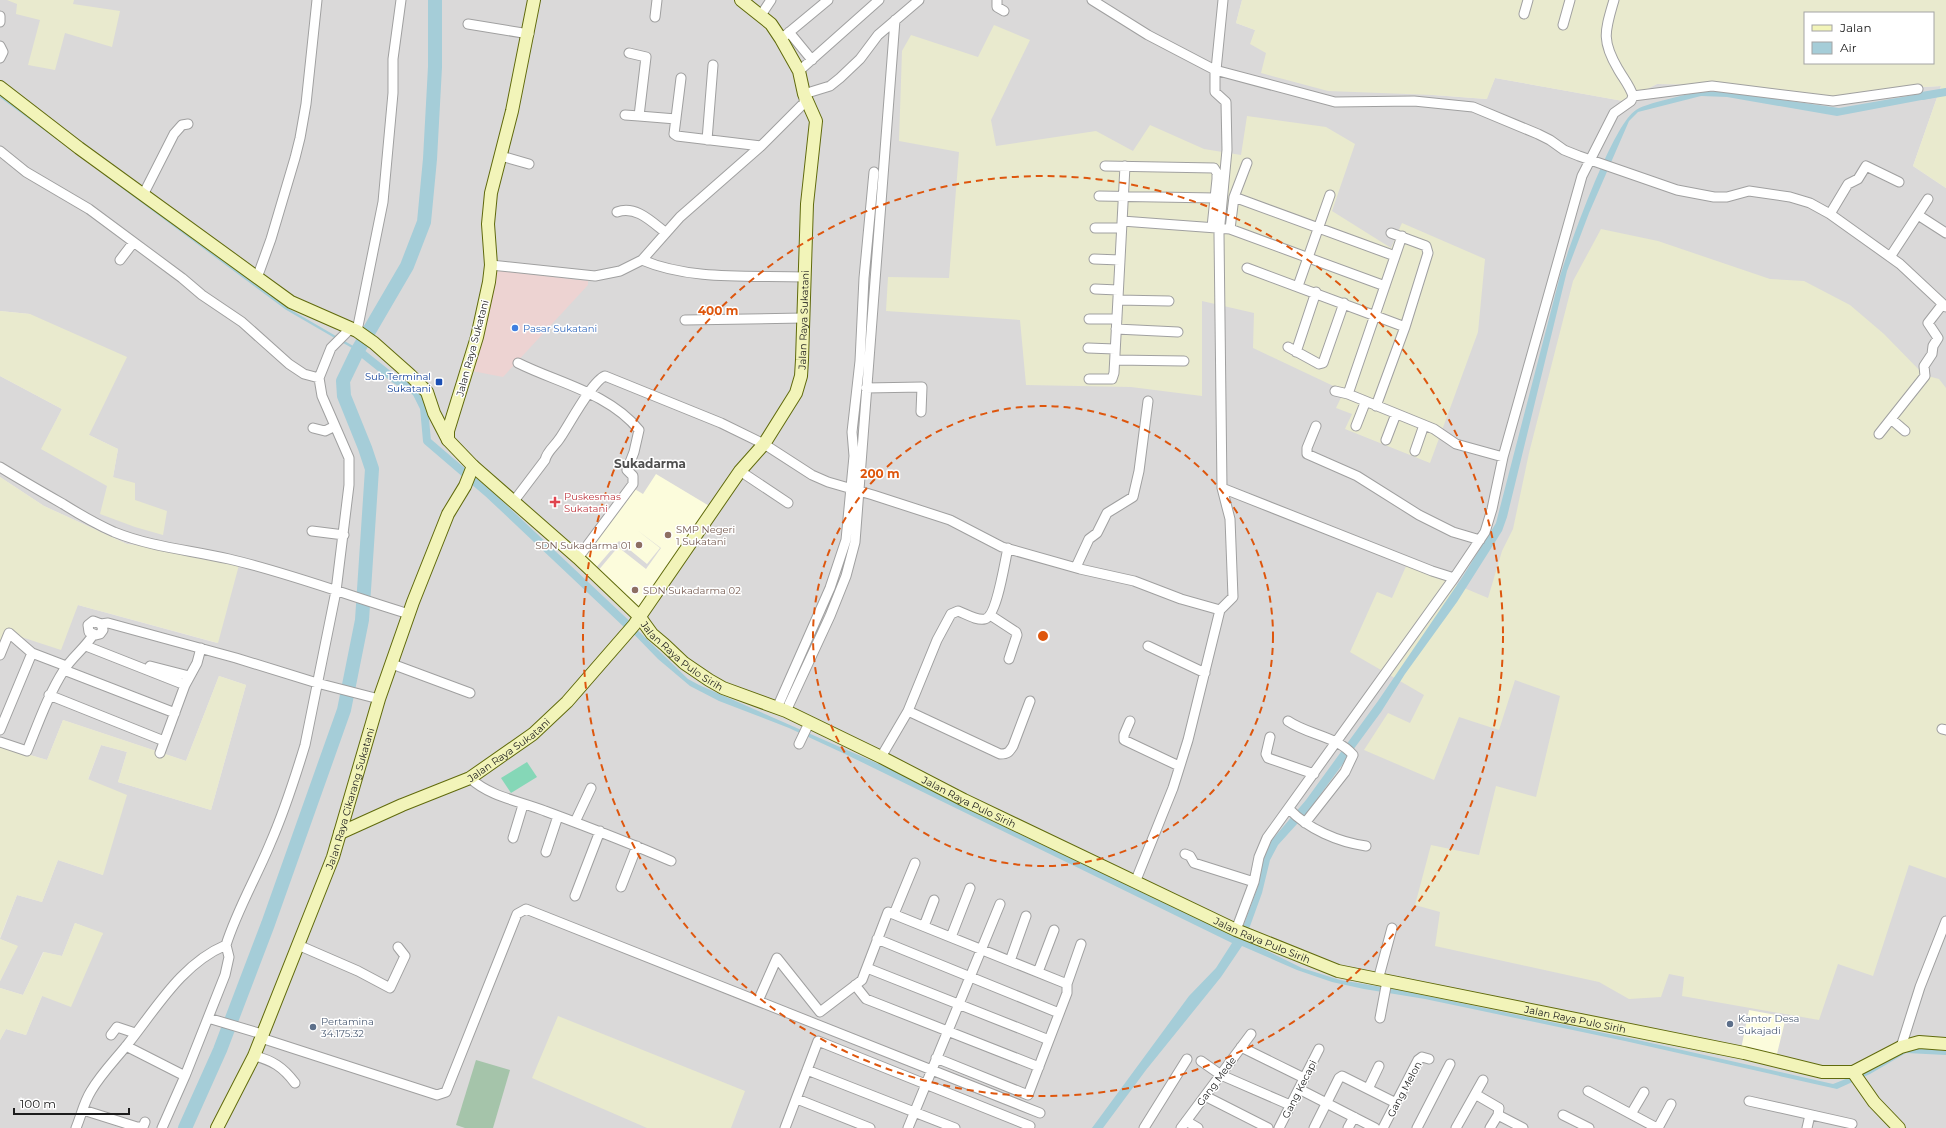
<svg xmlns="http://www.w3.org/2000/svg" width="1946" height="1128" font-family="Montserrat,sans-serif">
<style>
.residential{fill:#dad9d9}
.commercial{fill:#edd3d2}
.education{fill:#fcfcdc}
.farmland{fill:#e9eace;fill-rule:evenodd}
.cemetery{fill:#a5c4aa}
.pitch{fill:#85d7b7}
.water{fill:#a5cdd8}
.lines{fill:none;stroke-linecap:round;stroke-linejoin:round}
.stream{stroke:#a5cdd8;stroke-width:2.5}
.canal{stroke:#a5cdd8;stroke-width:8}
.river{stroke:#a5cdd8;stroke-width:14}
.street-casing{stroke:#a0a0a0;stroke-width:11}
.secondary-casing{stroke:#606a0c;stroke-width:14}
.street{stroke:#fff;stroke-width:9}
.secondary{stroke:#f2f4b9;stroke-width:12}
.ring{fill:none;stroke:#de560d;stroke-width:2;stroke-dasharray:7 5}
.shop-dot{fill:#3f7fe0;stroke:#fff;stroke-width:1.5}
.transit-dot{fill:#1a4fb4;stroke:#fff;stroke-width:1.5}
.health-dot{fill:#e0444e;stroke:#fff;stroke-width:1.5}
.education-dot{fill:#8d6e63;stroke:#fff;stroke-width:1.5}
.service-dot{fill:#5c6f8a;stroke:#fff;stroke-width:1.5}
.labels{text-anchor:middle;stroke-width:3;stroke-linejoin:round;paint-order:stroke}
.street-label{font-size:10px;fill:#1c1c1c;stroke:#fff}
.shop-label{font-size:10px;fill:#366cbe;stroke:#fff;text-anchor:start}
.transit-label{font-size:10px;fill:#164399;stroke:#fff;text-anchor:end}
.health-label{font-size:10px;fill:#be3a42;stroke:#fff;text-anchor:start}
.education-label{font-size:10px;fill:#785e54;stroke:#fff;text-anchor:start}
.service-label{font-size:10px;fill:#4e5e75;stroke:#fff;text-anchor:start}
.quarter-label{font-size:12px;font-weight:bold;fill:#4f4f4f;stroke:#fff}
.centre{fill:#de560d;stroke:#fff;stroke-width:2}
.ring-label{font-size:12px;text-anchor:middle;font-weight:bold;fill:#de560d;stroke:#fff;stroke-width:3;stroke-linejoin:round;paint-order:stroke}
</style>
<rect width="100%" height="100%" fill="#ede9e2"/>
<!-- residential -->
<path class="residential" d="M0,0h1242l-6,23 197,72 53,4 9,-21 128,23 34,-17 65,1 101,13 52,-8 66,-4 -28,80 33,22v940h-1946v-88l6,-11 20,6 16,-39 61,-62 -28,-11 -13,33 -19,-4 -20,43 -23,-7v-7l17,-35 -17,-7 17,-44 25,7 16,-42 45,15 -15,-95 13,-35 26,7 -9,30 93,28 35,-125 -27,-9 -33,85 -123,-41 -16,40 -47,-14v-102l78,-39 139,38 -56,-95 -34,-4 -83,-38 -44,-29v-101l62,33 -20,40 93,51 -22,-23 5,-28 -29,-14 -59,-121 -30,-3z"/>
<!-- commercial -->
<path class="commercial" d="M493,270l95,11v4l-85,92 -31,-6z"/>
<!-- education -->
<path class="education" d="M656,474l55,33 -73,102 -41,-37 21,-25 28,22 15,-21 -24,-18 23,18 -13,16 -28,-23 -25,29 -13,-13 52,-69 10,6z
M1749,1010l37,7 -10,41 -35,-9z"/>
<!-- farmland -->
<path class="farmland" d="M7,0h67l-1,4 47,7 -8,36 -47,-14 -10,37 -27,-5 12,-45 -24,-6 1,-10z
M1242,0h704v188l-33,-22 28,-80 -66,4 -52,8 -101,-13 -65,-1 -34,17 -128,-23 -8,21 -54,-4 -105,-4 -67,-18 5,-20 -16,-9 5,-14 -19,-7zM1805,13h128v50h-128z
M994,25l36,15 -39,80 5,26 100,-15 37,20 17,-26 54,24 37,6 6,-39 79,11 29,17 -23,67 59,37 11,-25 83,36 -7,73 -48,131 -85,-34 7,-15 -16,-6 8,-17 -91,-43 1,-35 -52,-12v95l-71,-9 -105,-2 -6,-65 -134,-9 2,-34 61,1 10,-126 -60,-11 3,-90 9,-16 67,22z
M1601,229l57,12 112,38 34,2 46,24 34,29 40,41 15,4 7,9v490l-37,-13 -36,111 -35,-12 -19,56 -137,-24 2,-19 -15,-3 -8,23 -32,2 -30,-17 -164,-36 5,-34 -25,-7 16,-60 48,10 17,-69 40,11 24,-101 -45,-16 -16,50 -40,-13 -25,63 -70,-30 24,-37 22,10 14,-28 -74,-43 27,-60 15,6 15,-34 81,34 14,-47 11,-22 16,-76 44,-172z
M0,311l30,3 97,43 -38,78 29,14 -5,28 22,6v17l32,11 -4,24 -28,-8 -35,-13 7,-28 -66,-37 21,-40 -62,-33z
M0,477l44,29 83,38 34,4 78,17 -21,78 -140,-38 -17,45 -55,-18 -6,12z
M219,676l27,9 -35,125 -93,-28 9,-30 -26,-7 -13,34 39,16 -24,80 -45,-15 -16,42 -25,-7 -17,42v-191l47,14 16,-40 123,41z
M75,923l28,10 -32,74 -29,-11 -16,39 -20,-6 -6,11v-52l23,7 21,-43 18,4z
M0,939l18,7 -18,35z
M558,1016l187,75 -14,37h-84l-115,-50z"/>
<!-- cemetery -->
<path class="cemetery" d="M476,1060l34,10 -17,58h-28l-9,-3z"/>
<!-- pitch -->
<path class="pitch" d="M527,762l10,15 -26,16 -10,-15z"/>
<!-- water -->
<path class="water" d="M1701,91l26,1 112,16 92,-16 1,6 -95,18 -110,-19 -26,-1 -63,16 -9,9 -40,92 -22,58 -60,246 -5,14 -45,71 -52,72 -24,38 -75,102 -28,31 -8,15 -8,33 -17,47 57,28 38,12 59,10 243,51 191,43 36,-14 38,-21 10,-1 29,3v4l-40,-2 -36,21 -33,15 -212,-48 -200,-42 -61,-10 -32,-7 -35,-12 -55,-24 -21,31 -75,93 -43,58h-11l97,-132 27,-28 16,-25 -387,-189 -56,-26 -70,-27 -29,-15 -32,-27 -35,-36 3,-4 62,60 11,6 198,87 114,58 228,108 18,-49 7,-31 7,-17 35,-41 72,-99 85,-125 33,-53 64,-247c10,-31 52,-151 76,-166 10,-7 50,-15 65,-19z"/>
<g class="lines">
<!-- stream -->
<path class="stream" d="M0,96l61,45
M105,174l182,135 50,29
M342,341l16,9"/>
<!-- canal -->
<path class="canal" d="M1922,96l24,-4
M358,350l35,28 23,14 8,16 3,33 63,54 142,134"/>
<!-- river -->
<path class="river" d="M185,1128l35,-78 48,-126 76,-214 18,-90 10,-151 -7,-21 -21,-52 -1,-15 15,-31 49,-84 17,-44 6,-63 5,-92v-67"/>
<!-- street casing -->
<g class="street-casing">
<path id="street" d="M997,0v7l7,4
M1092,0l56,35 67,35 120,32 79,-1 59,6 65,27 12,6 14,10 15,6 98,34 37,7h13l22,-6 41,6 20,6 20,11 70,50 46,43
M1524,14l4,-14
M761,15l10,-15
M0,16v6
M655,17l2,-17
M468,24l61,10
M1563,25l7,-25
M789,32l23,28
M781,39l47,-39
M0,46l3,6 -3,6
M629,53l17,4 -7,59 37,3
M1216,70l7,-70
M799,71l80,-71
M681,78l-7,56 3,2 84,10
M1633,96l79,-10 121,15 85,-12
M625,115l14,1
M707,140l6,-75
M0,151l26,21 63,37 93,69 20,17 40,27 47,42 15,10 15,4
M501,156l28,8
M1105,166l109,2 3,5v6l-5,48
M143,195l31,-61 8,-9 6,-1
M1099,196l116,2
M1234,197l161,59
M617,212c19,-7 35,10 49,21
M1830,214l18,-30 10,-5 8,-13 33,16
M1918,215l28,18
M1122,221l108,8 155,57
M1095,228h26
M1230,229l4,-32 13,-34
M1890,257l38,-58
M1094,259l26,1
M120,260l13,-17
M642,260c49,21 110,15 163,17
M491,265l104,11 25,-5 22,-11 38,-43 81,-71 43,-43v-9l26,-8 10,-8 20,-19 18,-24 41,-35
M1247,268l158,59
M257,278l14,-39 24,-81 5,-20 6,-34 11,-104
M1298,286l32,-91
M1095,289l23,1
M1118,300l51,1
M1089,319h28
M685,320l118,-2
M1116,329l62,3
M357,331l26,-129 10,-109v-34l8,-59
M1288,347l31,17 4,-1 21,-60
M1088,348l27,1
M1296,352l20,-60
M1115,360l69,1
M518,363c40,20 91,30 121,67l-5,22 -7,18 6,6v8l-55,74
M1089,379h23l2,-6 11,-207
M866,388l56,-1 -1,25
M1335,391l13,3 86,35 22,15 47,13
M1348,394l54,-158
M1376,406l29,-79 23,-74 -2,-7 -35,-13
M1891,419l14,12
M1316,426l-9,22v6l50,22 62,39 34,17 27,8
M1356,426l9,-23
M313,428l12,3 10,-5
M1879,434l46,-58 -1,-10 8,-12 1,-8 5,-8 -10,-15 14,-18
M1386,440l10,-26
M1415,451l9,-26
M0,467c21,13 42,25 63,37 16,10 33,20 51,28 37,15 76,18 115,27 61,14 120,37 180,55
M740,471l48,32
M1222,488l210,83 22,7
M514,501l31,-41c2,-9 10,-14 15,-22 9,-13 32,-57 45,-62l116,47 43,21 48,31 16,7 45,13 77,25 52,27 78,22 54,12 47,18 39,11
M312,531l32,4
M1076,567l13,-28 8,-6 10,-20 26,-16 6,-26 9,-70
M990,615l26,17 1,3 -8,24
M101,624l2,6 -3,4 -4,1 -7,-3 -1,-7 5,-4 8,3 7,-1 128,35 81,25 62,16
M86,646l99,39
M1148,646l57,27
M0,655l9,-22 23,20 34,13
M392,664l78,29
M150,666l39,10
M64,670l111,43
M49,695l115,46
M777,708l53,-120 16,-48 8,-84 -2,-24 8,-71 4,-83 10,-106
M786,711l44,-95 16,-40 9,-34 40,-522
M908,711l92,43c8,0 9,-2 13,-8l17,-45
M1130,721l-6,14v5l55,26
M1288,721c20,14 49,15 65,34l-8,17 -40,51
M1942,729l4,1
M0,730l32,-77
M1270,737l-4,17 2,4 46,16
M0,742l27,9c11,-27 21,-56 37,-81 8,-13 21,-22 29,-35
M799,744l10,-21
M160,753l25,-68 12,-22 4,-15
M881,757l27,-46 29,-71 14,-26 7,-3c8,3 19,10 27,8 12,-3 20,-59 23,-71
M470,778c20,19 50,23 75,33 43,16 85,32 126,50
M1289,809c19,20 49,33 77,37
M575,822l16,-34
M513,838l10,-33
M546,852l12,-36
M1185,854l5,2 4,7 60,19
M1136,880l37,-92 15,-48 32,-130 13,-13 -3,-78 -8,-31 -3,-254 8,-84 -1,-48 -11,-10v-22
M621,887l16,-41
M575,896l25,-65
M894,914l21,-51
M924,926l10,-26
M1236,930l18,-48 5,-25 8,-19 187,-260 31,-46 7,-23 11,-52 79,-281 32,-63 17,-12 2,-5c-3,-10 -10,-18 -15,-27 -17,-29 -13,-38 -4,-69
M951,937l19,-49
M877,939l182,74
M298,945l60,26 32,17 15,-32 -7,-9
M1010,961l16,-45
M867,968l182,72
M1038,972l16,-42
M1378,980l14,-52
M855,985l11,14 173,68
M758,1001l19,-43 43,54 42,-32 26,-68 179,72
M208,1018l54,16
M1380,1018l7,-37
M111,1035l6,-8 18,6
M261,1038l176,57 9,-3 71,-178 9,-5 514,204
M126,1046l59,30
M1241,1047l63,31
M1901,1047l19,-60 26,-66
M254,1056c18,4 29,11 41,27
M936,1058l92,37 39,-102v-9l14,-40
M1201,1061l20,14 69,30
M807,1070l148,58
M1299,1089l76,39
M1368,1089l11,-23
M1588,1091l69,37
M1475,1094l24,14 -1,7 -8,13
M1205,1096l63,32
M797,1099l73,29
M1749,1101l103,23
M83,1110l54,17h6l2,-5
M1631,1114l13,-22
M1498,1115l25,13
M1563,1115l26,13
M1186,1121l12,7
M76,1128c5,-12 8,-26 15,-37 10,-17 23,-30 36,-46 29,-36 54,-81 99,-100 11,-35 30,-67 44,-101 14,-32 25,-66 35,-99l31,-154 13,-106v-27l-27,-62 -3,-18 12,-30 20,-20
M162,1128l23,-52 40,-101 4,-18 -3,-12
M785,1128l33,-87 212,85 -1,2
M908,1128l92,-224
M1144,1128l43,-69
M1181,1128l70,-94
M1279,1128l40,-79
M1314,1128l25,-50 3,-2 54,27
M1348,1128l6,-11
M1383,1128l35,-68 4,-3 7,2
M1417,1128l33,-64
M1456,1128l27,-48
M1658,1128l13,-24
M1807,1128l3,-13"/>
</g>
<!-- secondary casing -->
<g class="secondary-casing">
<g id="secondary">
<path id="s1" d="M534,0l-22,111 -21,82 -3,31 3,41 -2,17 -12,55 -29,94v9l25,26 105,92 61,58 13,18 13,11 19,18 25,17 14,8 63,23 95,46 83,43 272,130 102,41 406,82 78,19h31l48,-25 18,-5 27,2"/>
<path d="M0,87l79,61 212,154 66,29 17,12 35,31 18,18 7,21 14,27"/>
<path id="s2" d="M340,833l62,-28 68,-27 63,-44 34,-32 67,-77 106,-154 24,-27 32,-51 5,-17 1,-16 5,-156 9,-83 -12,-27 -5,-23 -18,-32 -10,-15 -30,-24"/>
<path d="M1853,1072l21,30 25,26"/>
<path id="s3" d="M217,1128l37,-72 79,-199 46,-158 34,-97 35,-88 17,-28 8,-20"/>
</g>
</g>
<!-- street -->
<use href="#street" class="street"/>
<!-- secondary -->
<use href="#secondary" class="secondary"/>
</g>
<!-- distance rings -->
<g class="ring">
<circle cx="1043" cy="636" r="230"/>
<circle cx="1043" cy="636" r="460"/>
</g>
<!-- markers -->
<circle class="shop-dot" cx="515" cy="328" r="4"/>
<rect class="transit-dot" x="435" y="378" width="8" height="8" rx="2"/>
<path class="health-dot" d="M553 496h4v4h4v4h-4v4h-4v-4h-4v-4h4z"/>
<g class="education-dot">
<circle cx="668" cy="535" r="4"/>
<circle cx="639" cy="545" r="4"/>
<circle cx="635" cy="590" r="4"/>
</g>
<g class="service-dot">
<circle cx="1730" cy="1024" r="4"/>
<circle cx="313" cy="1027" r="4"/>
</g>
<g class="labels">
<!-- street labels -->
<g class="street-label">
<text dy="4" stroke="none"><textPath href="#s2" startOffset="724">Jalan Raya Sukatani</textPath></text>
<text transform="translate(472 348) rotate(-75)" y="4">Jalan Raya Sukatani</text>
<text dy="4" stroke="none"><textPath href="#s1" startOffset="770">Jalan Raya Pulo Sirih</textPath></text>
<text dy="4" stroke="none"><textPath href="#s2" startOffset="189">Jalan Raya Sukatani</textPath></text>
<text dy="4" stroke="none"><textPath href="#s3" startOffset="356">Jalan Raya Cikarang Sukatani</textPath></text>
<text dy="4" stroke="none"><textPath href="#s1" startOffset="1094">Jalan Raya Pulo Sirih</textPath></text>
<text dy="4" stroke="none"><textPath href="#s1" startOffset="1418">Jalan Raya Pulo Sirih</textPath></text>
<text dy="4" stroke="none"><textPath href="#s1" startOffset="1742">Jalan Raya Pulo Sirih</textPath></text>
<text transform="translate(1216 1081) rotate(-53)" y="4">Gang Mede</text>
<text transform="translate(1299 1089) rotate(-63)" y="4">Gang Kecapi</text>
<text transform="translate(1404 1089) rotate(-62)" y="4">Gang Melon</text>
</g>
<!-- shop labels -->
<g class="shop-label">
<text x="523" y="332">Pasar Sukatani</text>
</g>
<!-- transit labels -->
<g class="transit-label">
<text x="431" y="380">Sub Terminal<tspan x="431" dy="12">Sukatani</tspan></text>
</g>
<!-- health labels -->
<g class="health-label">
<text x="564" y="500">Puskesmas<tspan x="564" dy="12">Sukatani</tspan></text>
</g>
<!-- education labels -->
<g class="education-label">
<text x="676" y="533">SMP Negeri<tspan x="676" dy="12">1 Sukatani</tspan></text>
<text x="631" y="549" text-anchor="end">SDN Sukadarma 01</text>
<text x="643" y="594">SDN Sukadarma 02</text>
</g>
<!-- service labels -->
<g class="service-label">
<text x="1738" y="1022">Kantor Desa<tspan x="1738" dy="12">Sukajadi</tspan></text>
<text x="321" y="1025">Pertamina<tspan x="321" dy="12">34.175.32</tspan></text>
</g>
<!-- quarter labels -->
<g class="quarter-label">
<text x="650" y="468">Sukadarma</text>
</g>
</g>
<circle cx="1043" cy="636" r="6" class="centre"/>
<g class="ring-label">
<text x="718" y="315">400 m</text>
<text x="880" y="478">200 m</text>
</g>
<!-- legend -->
<rect x="1804" y="12" width="130" height="52" fill="#ffffff" stroke="#a4a4a4"/>
<rect x="1812" y="25" width="20" height="6" fill="#f2f4b9" stroke="#a4a4a4"/>
<text x="1840" y="32" font-size="12" fill="#1c1c1c">Jalan</text>
<rect x="1812" y="42" width="20" height="12" fill="#a5cdd8" stroke="#a4a4a4"/>
<text x="1840" y="52" font-size="12" fill="#1c1c1c">Air</text>
<!-- scale -->
<path d="M14 1108v6h115v-6" fill="none" stroke="#1c1c1c" stroke-width="2"/>
<text x="20" y="1108" font-size="12" fill="#1c1c1c" stroke="#ffffff" stroke-width="3" paint-order="stroke">100 m</text>
</svg>
